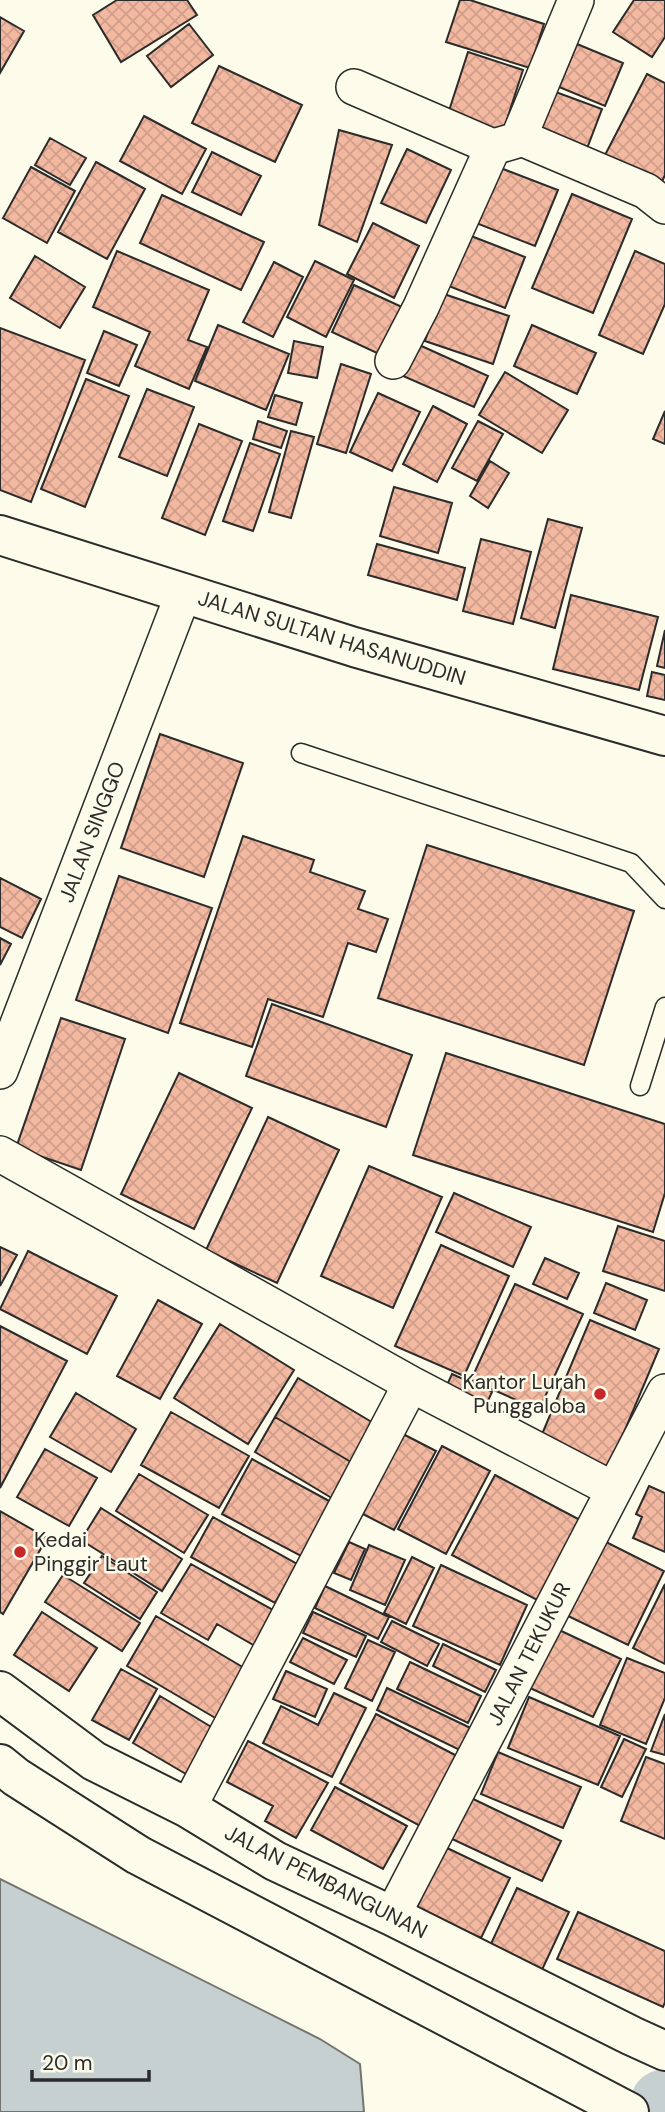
<svg xmlns="http://www.w3.org/2000/svg" width="665" height="2112" font-family="'DM Sans',sans-serif">
<style>
.water{fill:#c7d0d0;stroke:#74746e;stroke-width:2}
.lines{fill:none;stroke-linecap:round;stroke-linejoin:round}
.river{stroke:#c7d0d0;stroke-width:70}
.building{fill:url(#building-cross-hatch);stroke:#2b2b2b;stroke-width:2}
.lane-casing{stroke:#2b2b2b;stroke-width:21}
.street-casing{stroke:#2b2b2b;stroke-width:38}
.secondary-casing{stroke:#2b2b2b;stroke-width:42}
.highway-casing{stroke:#2b2b2b;stroke-width:42}
.lane{stroke:#fdfbea;stroke-width:18}
.street{stroke:#fdfbea;stroke-width:35}
.secondary{stroke:#fdfbea;stroke-width:38}
.highway{stroke:#fdfbea;stroke-width:38}
.poi-dot{fill:#c62828;stroke:#fdfbea;stroke-width:2.5}
.labels{text-anchor:middle;stroke-width:5;stroke-linejoin:round;paint-order:stroke}
.street-label{font-size:21px;fill:#2b2b2b;stroke:#fdfbea}
.poi-label{font-size:21px;fill:#2b2b2b;stroke:#fdfbea;text-anchor:end}
</style>
<defs>
<pattern id="building-cross-hatch" width="8" height="8" patternUnits="userSpaceOnUse" patternTransform="scale(1.75)"><rect width="8" height="8" fill="#f2b8a0"/><path d="M0 0l8 8M0 8l8-8" fill="none" stroke="#d09e8a"/></pattern>
</defs>
<rect width="100%" height="100%" fill="#fdfbea"/>
<!-- water -->
<path class="water" d="M0,1879l320,160 40,25 4,48h-364z"/>
<g class="lines">
<!-- river -->
<path class="river" d="M662,2112l3,-8"/>
</g>
<!-- building -->
<path class="building" d="M117,0h70l10,15 -76,47 -28,-47z
M460,0h10l74,24 -14,44 -84,-26z
M634,0h31v37l-13,20 -39,-25z
M0,17l24,14 -24,42z
M189,24l24,31 -42,32 -24,-31z
M577,44l46,19 -18,43 -46,-19z
M468,52l55,18 -22,68 -55,-18z
M219,66l83,39 -27,57 -83,-39z
M647,74l18,9v92l-4,9 -56,-29z
M553,91l49,18 -19,50 -48,-18z
M144,116l62,33 -24,45 -62,-33z
M339,130l53,15 -35,97 -38,-17z
M50,138l36,20 -16,27 -35,-20z
M407,149l44,21 -25,53 -45,-20z
M212,152l49,24 -20,39 -49,-23z
M96,162l49,27 -38,70 -49,-27z
M31,167l44,24 -28,52 -44,-25z
M498,167l60,23 -23,56 -59,-23z
M572,194l60,25 -39,94 -61,-25z
M162,195l102,47 -23,48 -101,-47z
M373,223l46,23 -25,52 -47,-24z
M466,234l59,23 -20,51 -59,-23z
M117,251l92,39 -21,50 19,7 -18,42 -54,-23 15,-34 -57,-25z
M635,251l30,13v40l-22,50 -44,-19z
M35,256l50,31 -25,41 -50,-30z
M315,261l39,19 -28,57 -39,-20z
M274,262l29,15 -30,60 -30,-15z
M354,285l48,22 -23,47 -47,-22z
M441,293l68,23 -16,48 -68,-23z
M218,325l71,29 -23,56 -71,-29z
M532,325l64,28 -19,41 -63,-28z
M0,328l85,32 -54,142 -31,-12z
M104,331l33,14 -18,41 -32,-13z
M294,341l29,6 -6,31 -29,-5z
M417,344l71,32 -14,31 -71,-31z
M341,364l30,10 -25,79 -29,-9z
M505,372l63,38 -26,43 -63,-38z
M86,379l43,17 -44,111 -44,-18z
M147,389l47,18 -27,69 -48,-19z
M378,393l42,19 -28,59 -42,-19z
M275,395l27,8 -6,22 -28,-8z
M433,406l34,18 -30,58 -34,-18z
M665,411v33l-12,-5z
M258,421l29,10 -6,17 -28,-9z
M478,421l25,13 -26,47 -25,-13z
M199,424l43,17 -37,94 -43,-17z
M291,431l23,6 -23,81 -22,-6z
M250,443l30,11 -27,77 -30,-10z
M490,461l19,12 -21,35 -18,-12z
M394,487l58,16 -14,50 -58,-17z
M548,519l34,9 -27,100 -34,-10z
M481,539l50,13 -18,72 -50,-13z
M377,544l88,24 -8,32 -89,-25z
M571,595l87,22 -19,73 -86,-21z
M665,630v38l-8,-2z
M652,672l13,3v25l-18,-4z
M160,734l83,29 -39,114 -83,-29z
M243,836l71,24 -4,12 55,19 -7,18 30,10 -12,33 -28,-9 -25,74 -55,-18 -16,48 -72,-24z
M427,845l207,66 -50,154 -206,-67z
M119,876l93,32 -44,125 -92,-33z
M0,878l41,21 -19,39 -22,-11z
M0,938l11,6 -11,21z
M272,1004l140,51 -26,72 -140,-51z
M61,1018l64,21 -44,131 -65,-22z
M446,1053l219,71v69l-12,39 -240,-77z
M179,1073l73,35 -58,121 -73,-35z
M268,1117l71,33 -62,133 -71,-33z
M369,1166l73,31 -49,111 -72,-32z
M454,1193l77,34 -18,40 -77,-35z
M618,1226l47,15v50l-62,-20z
M441,1245l68,31 -45,100 -69,-30z
M0,1247l17,8 -17,31z
M28,1251l89,45 -30,58 -87,-45z
M545,1258l34,15 -12,26 -34,-15z
M606,1283l41,17 -12,30 -41,-17z
M515,1284l68,30 -44,96 -68,-30z
M158,1300l44,24 -42,75 -43,-23z
M590,1320l69,29 -50,119 -69,-29z
M220,1324l74,46 -46,74 -74,-46z
M0,1326l67,35 -67,127z
M452,1374l40,18 -10,22 -40,-18z
M298,1378l82,49 -24,38 -81,-48z
M76,1393l60,36 -25,43 -61,-35z
M171,1412l78,44 -30,52 -78,-43z
M275,1417l81,48 -21,35 -80,-48z
M401,1433l35,18 -42,79 -35,-18z
M442,1446l48,25 -44,83 -48,-25z
M45,1449l52,29 -28,48 -52,-29z
M252,1459l79,43 -30,54 -79,-42z
M139,1474l69,41 -24,38 -68,-42z
M495,1475l85,45 -43,80 -85,-45z
M649,1486l16,7v59l-32,-14 9,-21 -6,-3z
M101,1508l81,51 -20,32 -81,-51z
M0,1511l47,27 -44,76 -3,-2z
M213,1517l84,47 -22,39 -84,-46z
M602,1540l62,31 -36,74 -62,-30z
M349,1542l16,7 -14,31 -17,-7z
M369,1545l36,15 -20,45 -35,-15z
M102,1556l55,36 -17,27 -56,-36z
M412,1557l22,11 -28,56 -22,-11z
M191,1564l89,50 -20,35 -43,-25 -9,16 -47,-27z
M441,1565l86,40 -27,60 -87,-39z
M63,1575l77,48 -18,28 -77,-49z
M665,1584v80l-32,-16z
M325,1586l64,31 -11,22 -63,-31z
M42,1612l55,36 -28,43 -55,-36z
M313,1612l53,24 -10,21 -53,-24z
M156,1616l90,53 -29,50 -90,-53z
M392,1621l47,23 -12,22 -46,-24z
M557,1629l64,30 -28,58 -63,-29z
M303,1638l44,22 -13,24 -44,-22z
M368,1640l27,12 -23,49 -27,-13z
M443,1644l53,26 -11,22 -52,-26z
M627,1658l38,15v25l-19,46 -46,-19z
M410,1662l71,34 -13,27 -71,-34z
M121,1669l36,20 -28,51 -37,-20z
M286,1671l41,18 -12,28 -42,-18z
M387,1688l92,44 -11,22 -91,-44z
M334,1693l32,15 -34,69 -69,-34 18,-37 37,19z
M160,1696l58,35 -27,46 -58,-34z
M529,1697l91,39 -22,49 -90,-37z
M376,1714l83,43 -37,70 -82,-44z
M665,1714v41l-14,-4z
M624,1739l22,10 -24,48 -21,-10z
M248,1741l80,42 -32,55 -31,-17 8,-15 -46,-24z
M498,1752l83,35 -18,41 -82,-34z
M646,1757l19,7v75l-44,-18z
M335,1787l72,39 -24,43 -72,-39z
M469,1797l92,44 -19,40 -92,-43z
M445,1847l65,31 -29,60 -65,-29z
M517,1888l52,24 -28,60 -52,-24z
M578,1912l87,39v51l-2,5 -106,-48z"/>
<g class="lines">
<!-- lane casing -->
<g class="lane-casing">
<path id="lane" d="M301,753l330,110 34,36
M640,1086l25,-79"/>
</g>
<!-- street casing -->
<g class="street-casing">
<path id="street" d="M576,0l-57,137 127,54 19,15
M354,87l139,60 21,-6
M393,361l28,-54 72,-160
M0,1071l184,-479
M0,1154l411,230 203,106
M188,1808l223,-424
M392,1916l273,-524"/>
</g>
<!-- secondary casing -->
<g class="secondary-casing">
<path id="secondary" d="M0,1691l94,70 94,47 87,53 117,55 240,120 33,15
M0,1764l16,13 122,78 491,257"/>
</g>
<!-- highway casing -->
<g class="highway-casing">
<path id="highway" d="M0,535l354,112 311,89"/>
</g>
<!-- lane -->
<use href="#lane" class="lane"/>
<!-- street -->
<use href="#street" class="street"/>
<!-- secondary -->
<use href="#secondary" class="secondary"/>
<!-- highway -->
<use href="#highway" class="highway"/>
</g>
<!-- markers -->
<g class="poi-dot">
<circle cx="600" cy="1394" r="7"/>
<circle cx="20" cy="1552" r="7"/>
</g>
<g class="labels">
<!-- street labels -->
<g class="street-label">
<text transform="translate(332 638) rotate(17)" y="7">JALAN SULTAN HASANUDDIN</text>
<text transform="translate(92 832) rotate(-69)" y="7">JALAN SINGGO</text>
<text transform="translate(529 1654) rotate(-63)" y="7">JALAN TEKUKUR</text>
<text transform="translate(326 1882) rotate(27)" y="7">JALAN PEMBANGUNAN</text>
</g>
<!-- poi labels -->
<g class="poi-label">
<text x="586" y="1389">Kantor Lurah<tspan x="586" dy="24">Punggaloba</tspan></text>
<text x="34" y="1547" text-anchor="start">Kedai<tspan x="34" dy="24">Pinggir Laut</tspan></text>
</g>
</g>
<!-- scale -->
<path d="M32 2070v10h117v-10" fill="none" stroke="#2b2b2b" stroke-width="3.5"/>
<text x="42" y="2070" font-size="21" fill="#2b2b2b" stroke="#fdfbea" stroke-width="5" paint-order="stroke">20 m</text>
</svg>
